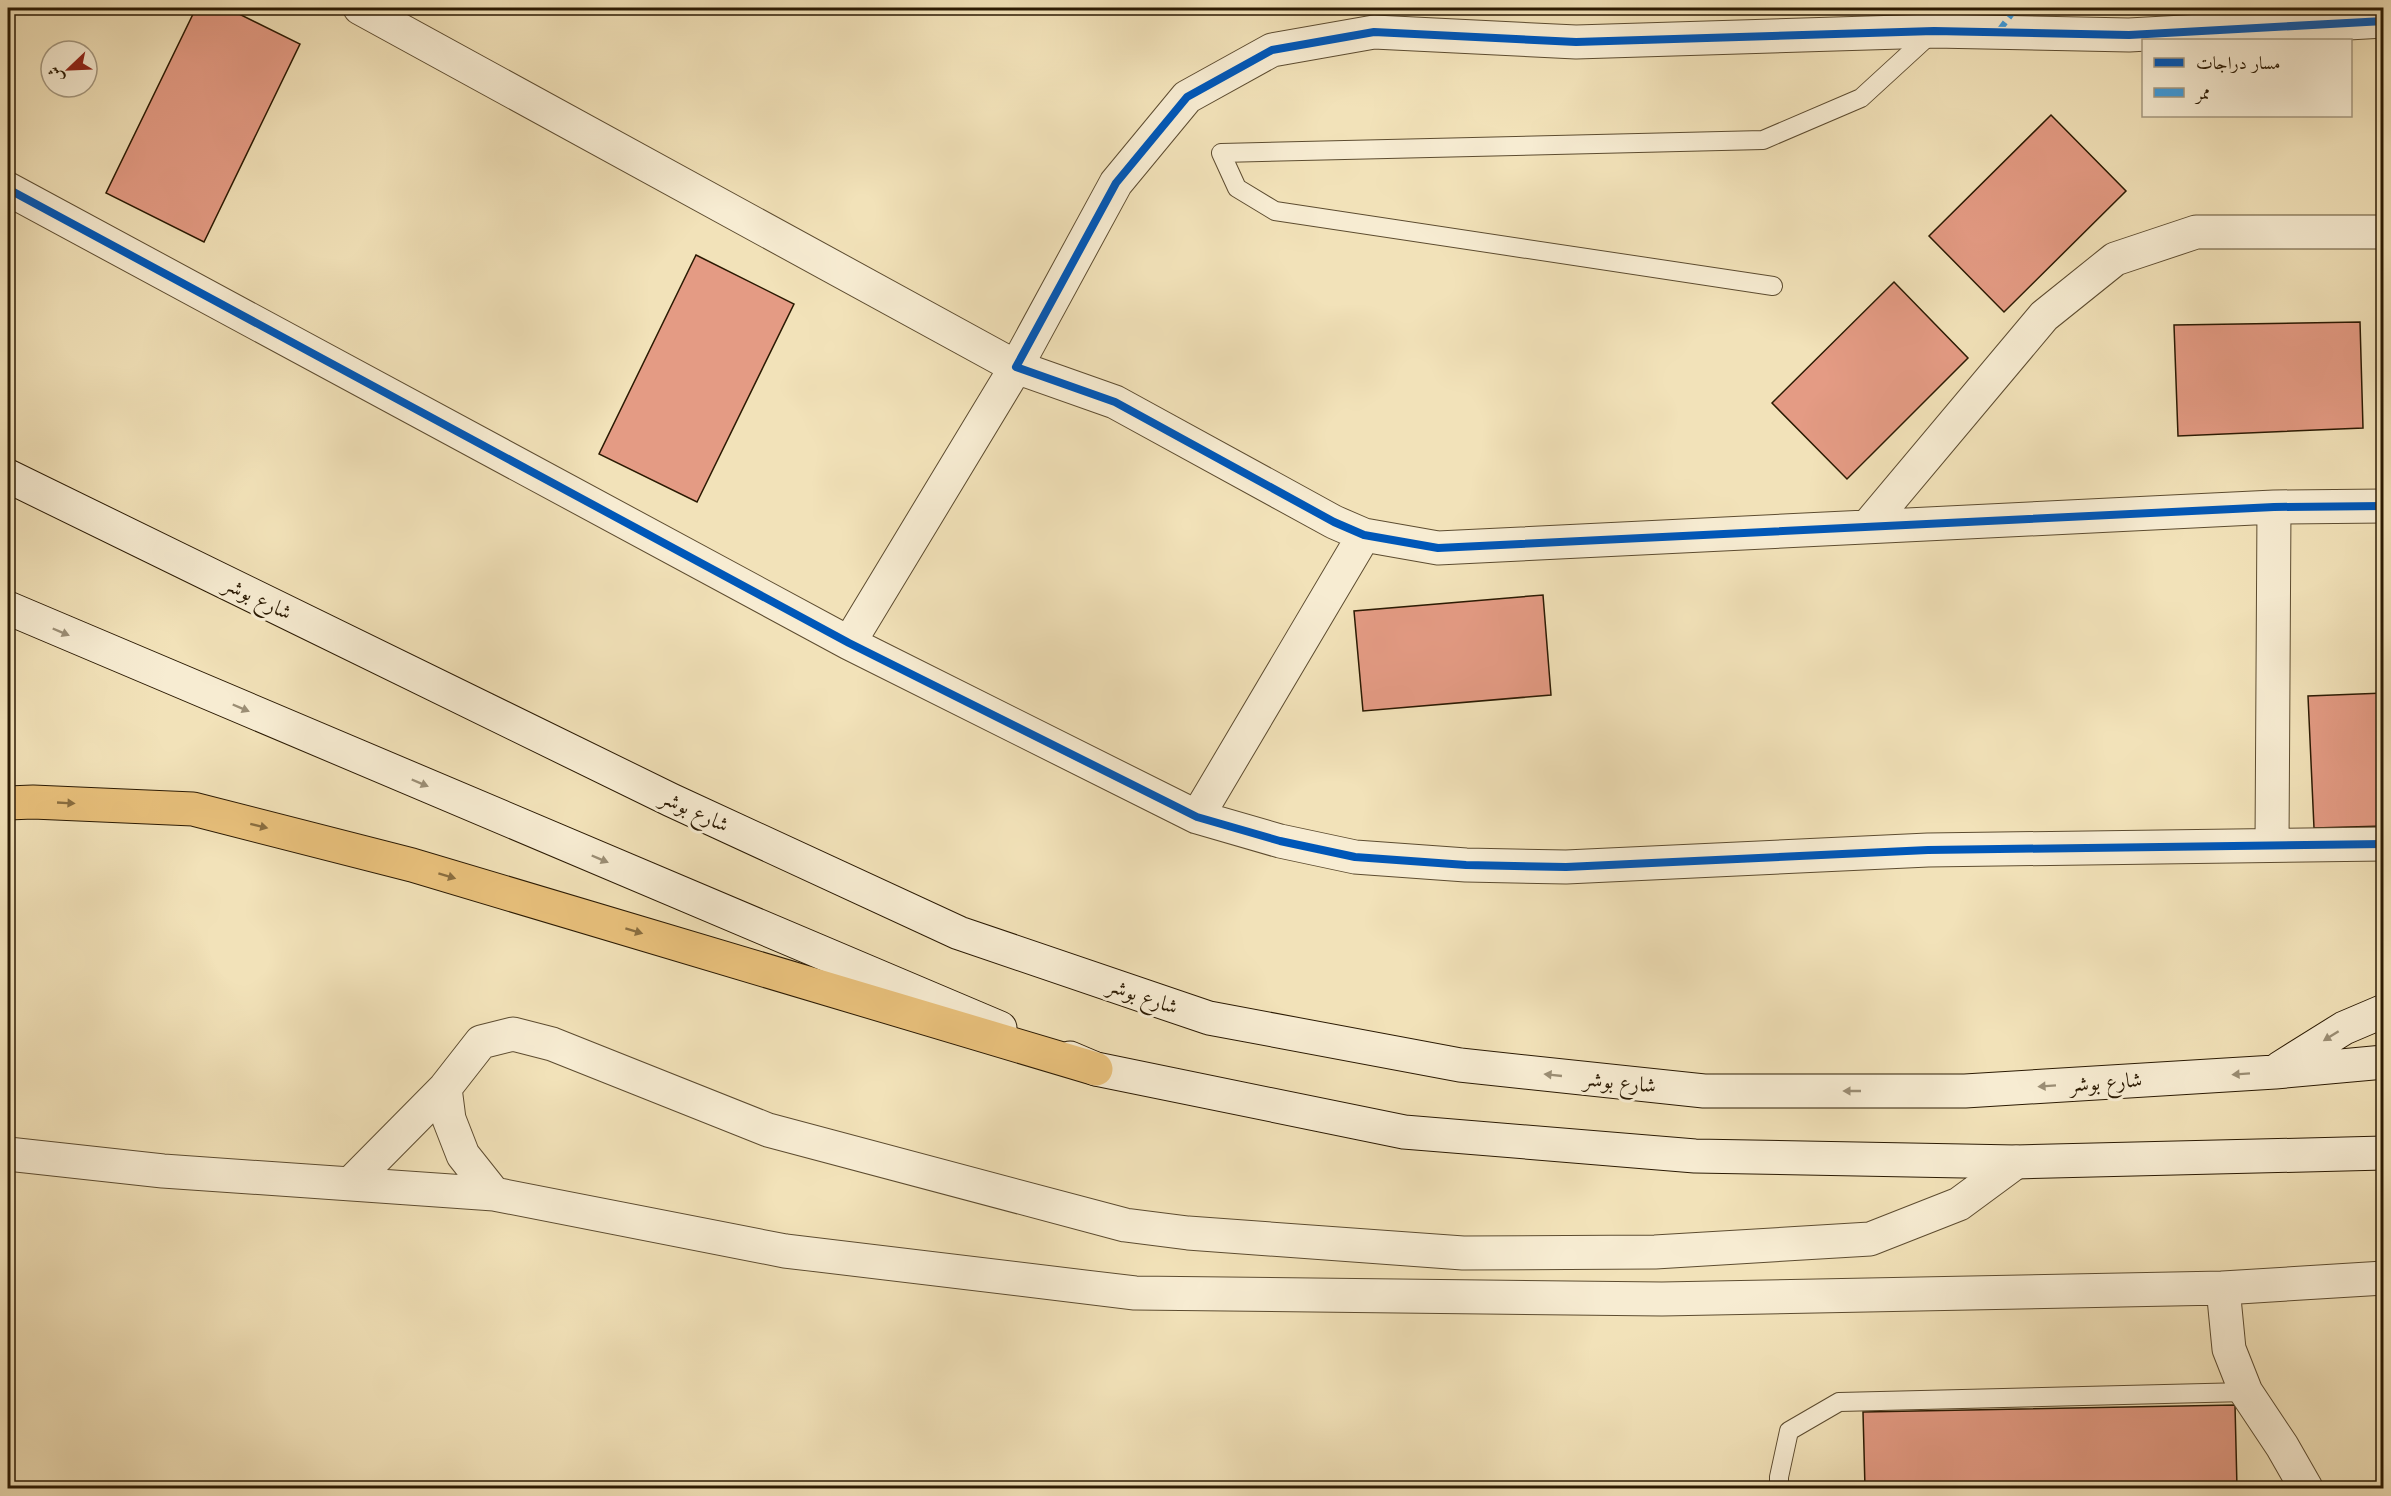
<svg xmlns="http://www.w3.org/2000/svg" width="2391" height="1496" font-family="'Old Standard TT',Amiri,serif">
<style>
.building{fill:#e49b84;stroke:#2b1a03;stroke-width:1.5}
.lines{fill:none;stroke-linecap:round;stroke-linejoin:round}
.service-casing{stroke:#5d4c30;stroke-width:20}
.minor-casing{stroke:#5d4c30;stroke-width:35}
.secondary-casing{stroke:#2b1a03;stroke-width:35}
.motorway-casing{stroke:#2b1a03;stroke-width:35}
.service{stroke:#f7ecd2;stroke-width:18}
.minor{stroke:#f7ecd2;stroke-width:33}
.secondary{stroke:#f7ecd2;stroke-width:33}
.motorway{stroke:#e9c17c;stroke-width:33}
.quiet{stroke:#3d9bdd;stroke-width:6;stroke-dasharray:12 6;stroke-linecap:butt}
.cycleway-casing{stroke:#f7ecd2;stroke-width:11}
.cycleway{stroke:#0057b8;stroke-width:8}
.oneway{fill:#9b8e75}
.oneway2{fill:#8a6e40}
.labels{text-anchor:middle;stroke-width:6;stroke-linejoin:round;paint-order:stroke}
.street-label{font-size:21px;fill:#2b1a03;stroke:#f7ecd2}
</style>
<rect width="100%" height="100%" fill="#f2e2b9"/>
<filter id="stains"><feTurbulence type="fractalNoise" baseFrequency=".00333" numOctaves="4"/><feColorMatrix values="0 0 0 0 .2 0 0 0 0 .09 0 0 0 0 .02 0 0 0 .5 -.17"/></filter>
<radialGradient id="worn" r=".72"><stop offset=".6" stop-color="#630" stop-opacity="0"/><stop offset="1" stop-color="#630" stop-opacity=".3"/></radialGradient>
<!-- building -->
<path class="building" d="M196,8h31l73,36 -96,198 -98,-49z
M2051,115l75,76 -122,121 -75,-76z
M696,255l98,49 -97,198 -98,-48z
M1894,282l74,76 -121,121 -75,-76z
M2360,322l3,106 -185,8 -4,-111z
M1543,595l8,100 -188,16 -9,-100z
M2384,693v133l-70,2 -6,-132z
M2235,1405l2,83h-372l-2,-76z"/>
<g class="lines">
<!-- service casing -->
<g class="service-casing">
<path id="service" d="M1773,286l-498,-75 -38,-23 -16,-35 542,-13 98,-42 72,-66
M1779,1488v-11l10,-46 50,-29 407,-10"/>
</g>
<!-- minor casing -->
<g class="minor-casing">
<path id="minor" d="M360,8l656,359 -167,276
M2384,21l-255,14 -195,-4 -358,11 -202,-10 -102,18 -85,47 -71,86 -100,184 99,35 219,120 30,13 74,13 836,-41 110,-1
M8,189l841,454 348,174 83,24 75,16 111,8 100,2 362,-17 456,-6
M1867,527l177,-211 71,-57 81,-27h188
M1197,817l167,-282
M2272,845l2,-338
M445,1088l4,31 14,36 31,39
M8,1154l155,17 331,23 291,57 350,42 527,6 561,-11 161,-10
M350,1184l95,-96 36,-46 32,-8 39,10 216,86 357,95 63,8 275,20 192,-1 215,-13 89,-35 57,-42
M2223,1288l6,61 17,43 36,54 24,42"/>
</g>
<!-- secondary casing -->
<g class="secondary-casing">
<path id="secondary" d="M8,476l663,324 288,133 250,85 251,47 244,26h261l310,-19 109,-10
M8,608l992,420
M1070,1058l26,11 308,63 291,24 321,6 368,-9
M2280,1068l64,-40 40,-17"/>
</g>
<!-- motorway casing -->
<g class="motorway-casing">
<path id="motorway" d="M8,803l25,-1 160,7 219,56 684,204"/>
</g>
<!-- service -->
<use href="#service" class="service"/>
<!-- minor -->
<use href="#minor" class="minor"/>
<!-- secondary -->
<use href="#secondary" class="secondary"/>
<!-- motorway -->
<use href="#motorway" class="motorway"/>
<!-- quiet -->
<path class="quiet" d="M1998,32l18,-24"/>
<!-- cycleway casing -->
<g class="cycleway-casing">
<path id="cycleway" d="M2384,21l-255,14 -195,-4 -358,11 -202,-10 -102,18 -85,47 -71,86 -100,184 99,35 219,120 30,13 74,13 836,-41 110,-1
M8,189l841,454 348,174 83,24 75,16 111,8 100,2 362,-17 456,-6"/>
</g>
<!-- cycleway -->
<use href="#cycleway" class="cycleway"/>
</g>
<!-- one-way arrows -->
<defs><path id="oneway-solid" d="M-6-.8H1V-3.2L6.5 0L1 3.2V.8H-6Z" transform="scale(1.5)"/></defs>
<g class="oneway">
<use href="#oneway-solid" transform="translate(61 632) rotate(23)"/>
<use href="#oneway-solid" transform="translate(241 708) rotate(23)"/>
<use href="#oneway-solid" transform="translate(420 783) rotate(23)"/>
<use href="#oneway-solid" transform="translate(600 859) rotate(23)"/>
<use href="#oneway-solid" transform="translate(2331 1036) rotate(148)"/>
<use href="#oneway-solid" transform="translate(2241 1074) rotate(176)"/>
<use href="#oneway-solid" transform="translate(1553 1075) rotate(-174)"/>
<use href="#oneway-solid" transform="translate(2047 1086) rotate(176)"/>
<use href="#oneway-solid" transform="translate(1852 1091) rotate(-180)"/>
</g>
<g class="oneway2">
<use href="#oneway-solid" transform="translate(66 803) rotate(3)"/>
<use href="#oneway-solid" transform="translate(259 826) rotate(14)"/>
<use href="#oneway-solid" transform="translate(447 876) rotate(17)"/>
<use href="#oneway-solid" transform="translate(634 931) rotate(17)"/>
</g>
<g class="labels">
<!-- street labels -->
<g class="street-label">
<text transform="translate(258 598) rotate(26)" y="7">شارع بوشر</text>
<text transform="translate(695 811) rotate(25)" y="7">شارع بوشر</text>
<text transform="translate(1143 996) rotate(19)" y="7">شارع بوشر</text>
<text transform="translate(1620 1082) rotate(6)" y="7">شارع بوشر</text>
<text transform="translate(2106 1082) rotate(-4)" y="7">شارع بوشر</text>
</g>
</g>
<!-- margin -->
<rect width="2391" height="1496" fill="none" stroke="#f2e2b9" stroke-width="30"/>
<rect x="9" y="9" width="2373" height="1478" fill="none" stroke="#2b1a03" stroke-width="3"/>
<rect x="15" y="15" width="2361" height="1466" fill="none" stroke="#2b1a03" stroke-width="1.5"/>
<!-- legend -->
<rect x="2142" y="39" width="210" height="78" fill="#f7ecd2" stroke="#a5987f" stroke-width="1.5"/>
<rect x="2154" y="58" width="30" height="9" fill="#0057b8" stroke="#a5987f" stroke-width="1.5"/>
<text x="2196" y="69" font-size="18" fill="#2b1a03">مسار دراجات</text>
<rect x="2154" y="88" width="30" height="9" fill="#3d9bdd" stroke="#a5987f" stroke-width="1.5"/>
<text x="2196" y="99" font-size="18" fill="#2b1a03">ممر</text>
<!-- north arrow -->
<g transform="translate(69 69) rotate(247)"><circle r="28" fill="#f7ecd2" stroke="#a5987f" stroke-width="1.5"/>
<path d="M0-4.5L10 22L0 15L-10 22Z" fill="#8f2418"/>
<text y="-9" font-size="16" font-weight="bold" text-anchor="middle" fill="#2b1a03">ش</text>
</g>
<rect width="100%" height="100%" filter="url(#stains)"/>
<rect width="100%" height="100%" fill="url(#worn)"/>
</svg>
